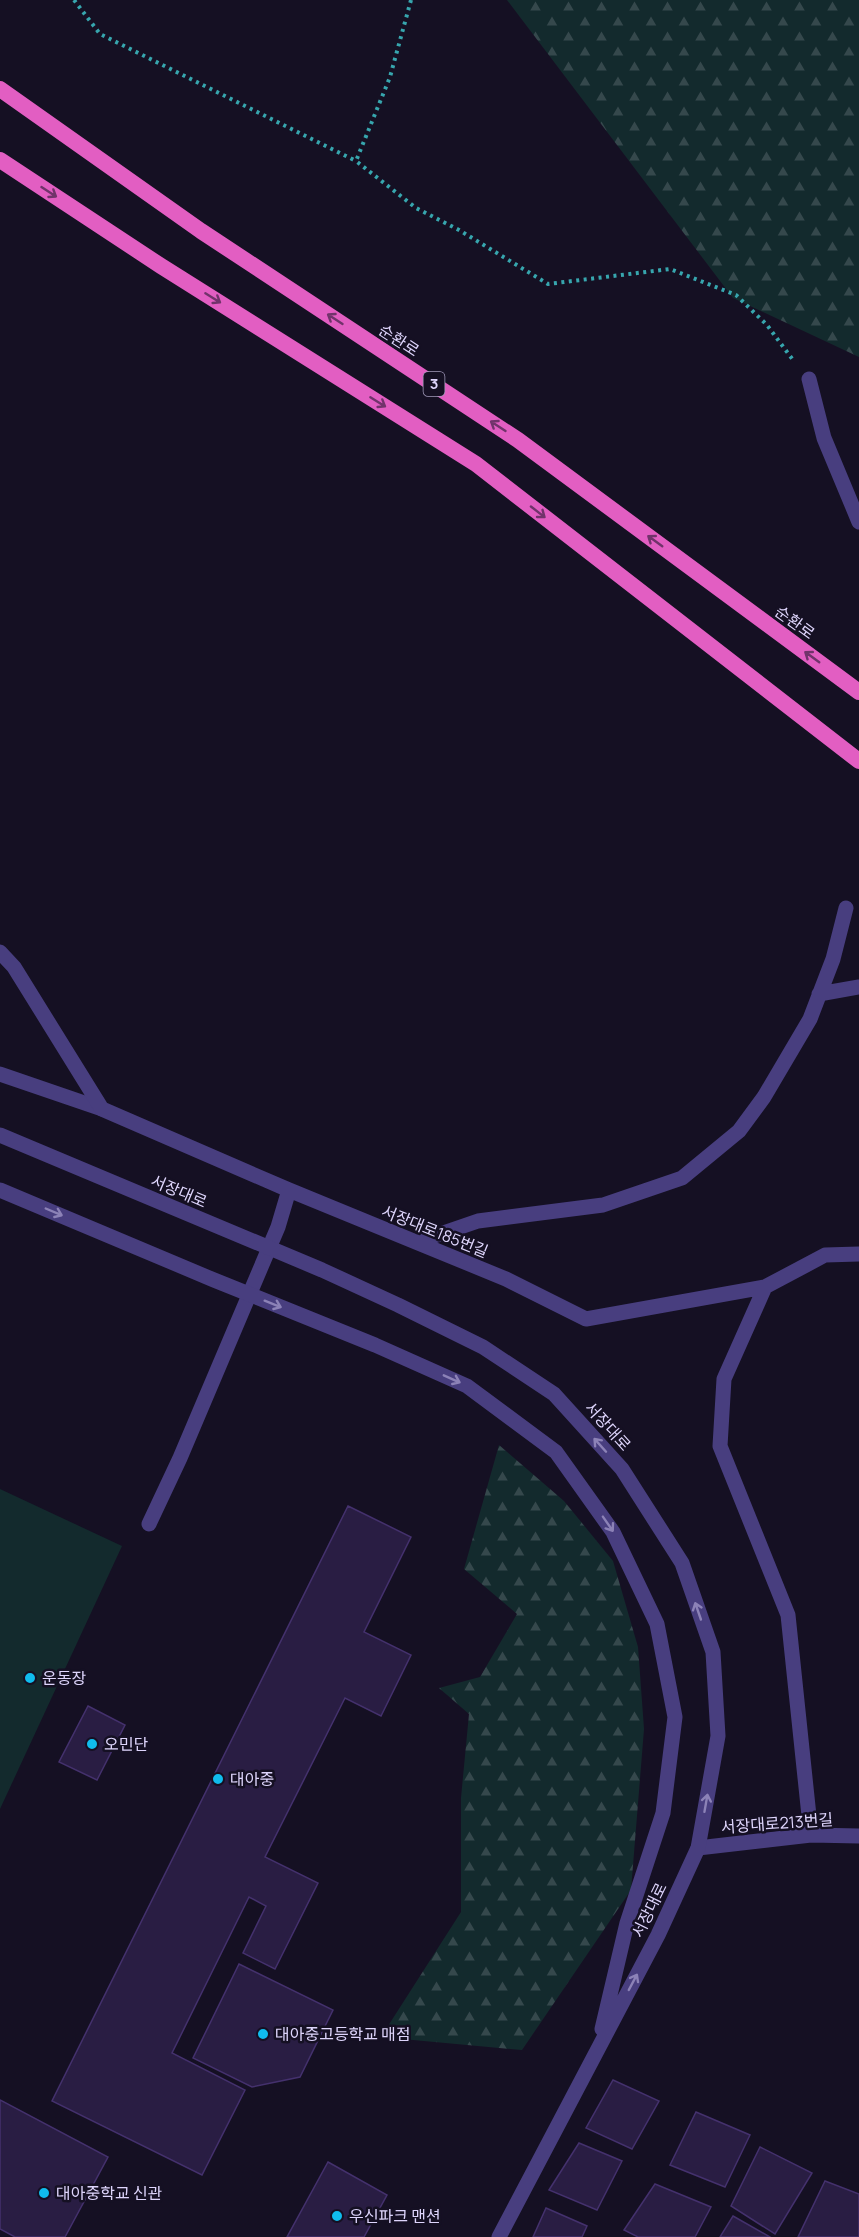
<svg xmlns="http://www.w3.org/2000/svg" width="859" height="2237" font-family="Manrope,'Noto Sans KR',sans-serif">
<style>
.grass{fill:#132a2d}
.forest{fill:url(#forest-firs)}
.building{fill:#291d43;stroke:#44316d;stroke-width:1.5}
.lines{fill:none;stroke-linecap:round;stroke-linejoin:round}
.path{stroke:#37a6ae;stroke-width:4;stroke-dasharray:3 4.5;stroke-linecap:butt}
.service{stroke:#483e7f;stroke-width:15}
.minor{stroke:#483e7f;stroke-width:15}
.tertiary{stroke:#483e7f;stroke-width:15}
.trunk{stroke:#e25ec2;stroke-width:16}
.oneway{stroke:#71336b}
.oneway2{stroke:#8c82b7}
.poi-dot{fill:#10bced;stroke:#151023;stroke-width:2}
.labels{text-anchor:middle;stroke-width:5;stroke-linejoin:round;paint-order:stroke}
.shield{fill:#151023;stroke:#a29abb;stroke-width:1.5}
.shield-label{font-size:15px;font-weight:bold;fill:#ded5fc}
.street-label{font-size:16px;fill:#ded5fc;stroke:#151023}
.poi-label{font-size:16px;fill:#ded5fc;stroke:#151023;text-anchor:start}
</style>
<defs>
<pattern id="forest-firs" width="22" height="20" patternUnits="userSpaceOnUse" patternTransform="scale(1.5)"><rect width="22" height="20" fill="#132a2d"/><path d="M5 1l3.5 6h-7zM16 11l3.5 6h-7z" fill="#35484c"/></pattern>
</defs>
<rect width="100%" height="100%" fill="#151023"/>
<!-- grass -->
<path class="grass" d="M0,1489l122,57 -122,263z"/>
<!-- forest -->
<path class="forest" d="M507,0h352v357l-126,-59z
M499,1445l65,56 49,60 25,86 6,82 -13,161 -109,160 -141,-13 80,-125v-114l8,-84 -30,-26 41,-11 37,-63 -53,-45z"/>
<!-- building -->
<path class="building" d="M348,1506l63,31 -47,95 47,23 -30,61 -36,-18 -80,159 53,26 -43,86 -32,-16 23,-47 -17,-9 -77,156 73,37 -43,85 -150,-74z
M88,1706l37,19 -28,55 -38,-18z
M239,1964l94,46 -33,67 -48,10 -59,-29z
M613,2080l46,21 -27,48 -46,-21z
M0,2100l108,57 -43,80h-50l-15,-8z
M696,2112l54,23 -25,52 -55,-22z
M579,2143l43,18 -25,49 -48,-20z
M760,2147l52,26 -37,61 -44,-28z
M328,2162l59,33 -23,42h-77z
M825,2181l34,13v43h-61z
M655,2184l56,23 -16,30h-57l-14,-7z
M546,2208l41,18 -5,11h-49z
M733,2216l37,21h-50z"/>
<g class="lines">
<!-- path -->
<path class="path" d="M74,0l26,34 256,127
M411,0l-21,77 -34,84 60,47 43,22 89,54 122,-15 66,26 31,30 26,35"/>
<!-- service -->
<path class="service" d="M809,379l15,59 35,84
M819,994l40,-7
M0,1074l102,35
M417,1242l61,-21 125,-16 79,-27 57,-47 25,-34 46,-78 23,-60 13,-51"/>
<!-- minor -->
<path class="minor" d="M0,952l14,15 88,142 187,81 217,89 80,40 179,-32
M149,1524l31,-66 98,-231 11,-37
M811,1835l-23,-220 -68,-169 4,-67 41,-92 60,-32 34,-1
M698,1848l113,-13 48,1"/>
<!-- tertiary -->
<path class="tertiary" d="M0,1135l322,135 76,35 85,42 71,47 68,75 60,94 31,89 5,84 -20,112 -40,87 -159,302
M0,1190l214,90 161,65 92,41 89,66 57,80 44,92 18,93 -12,96 -36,110 -25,106"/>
<!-- trunk -->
<path class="trunk" d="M0,89l201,142 317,209 341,252
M0,160l161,106 315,198 383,297"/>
</g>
<!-- one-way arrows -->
<defs><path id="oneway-shaft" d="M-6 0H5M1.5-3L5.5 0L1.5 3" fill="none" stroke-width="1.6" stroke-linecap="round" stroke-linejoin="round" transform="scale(1.5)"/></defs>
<g class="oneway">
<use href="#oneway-shaft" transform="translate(49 192) rotate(33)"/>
<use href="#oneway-shaft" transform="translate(213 298) rotate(32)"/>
<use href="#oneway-shaft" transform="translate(335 319) rotate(-147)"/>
<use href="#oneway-shaft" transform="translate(378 402) rotate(32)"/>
<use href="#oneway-shaft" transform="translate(498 426) rotate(-147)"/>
<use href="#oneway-shaft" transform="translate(538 512) rotate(38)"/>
<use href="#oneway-shaft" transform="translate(655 541) rotate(-144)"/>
<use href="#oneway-shaft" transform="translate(812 657) rotate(-144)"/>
</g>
<g class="oneway2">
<use href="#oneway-shaft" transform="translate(54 1212) rotate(23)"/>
<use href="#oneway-shaft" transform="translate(273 1304) rotate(22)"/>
<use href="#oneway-shaft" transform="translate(452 1379) rotate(24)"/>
<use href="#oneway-shaft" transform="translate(600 1445) rotate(-132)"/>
<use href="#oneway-shaft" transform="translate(608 1524) rotate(55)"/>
<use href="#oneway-shaft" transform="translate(698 1611) rotate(-109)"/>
<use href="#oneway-shaft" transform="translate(706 1803) rotate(-80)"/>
<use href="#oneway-shaft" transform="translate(633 1982) rotate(-62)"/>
</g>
<!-- markers -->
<g class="poi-dot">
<circle cx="30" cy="1678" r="6"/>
<circle cx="92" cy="1744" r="6"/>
<circle cx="218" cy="1779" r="6"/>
<circle cx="263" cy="2034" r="6"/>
<circle cx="44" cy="2193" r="6"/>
<circle cx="337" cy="2216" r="6"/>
</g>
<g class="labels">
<!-- shield labels -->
<rect class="shield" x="423.5" y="372" width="21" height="24" rx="4.5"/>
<g class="shield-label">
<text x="434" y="389">3</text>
</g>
<!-- street labels -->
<g class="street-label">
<text transform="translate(399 340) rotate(33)" y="6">순환로</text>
<text transform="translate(795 622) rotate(36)" y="6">순환로</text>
<text transform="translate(179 1191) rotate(23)" y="6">서장대로</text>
<text transform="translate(435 1231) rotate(22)" y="6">서장대로185번길</text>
<text transform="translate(608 1426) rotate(48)" y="6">서장대로</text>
<text transform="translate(777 1823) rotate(-4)" y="6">서장대로213번길</text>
<text transform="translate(649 1910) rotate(-64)" y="6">서장대로</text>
</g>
<!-- poi labels -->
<g class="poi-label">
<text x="42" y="1684">운동장</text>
<text x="104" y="1750">오민단</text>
<text x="230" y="1785">대아중</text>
<text x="275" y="2040">대아중고등학교 매점</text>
<text x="56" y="2199">대아중학교 신관</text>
<text x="349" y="2222">우신파크 맨션</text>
</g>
</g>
</svg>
